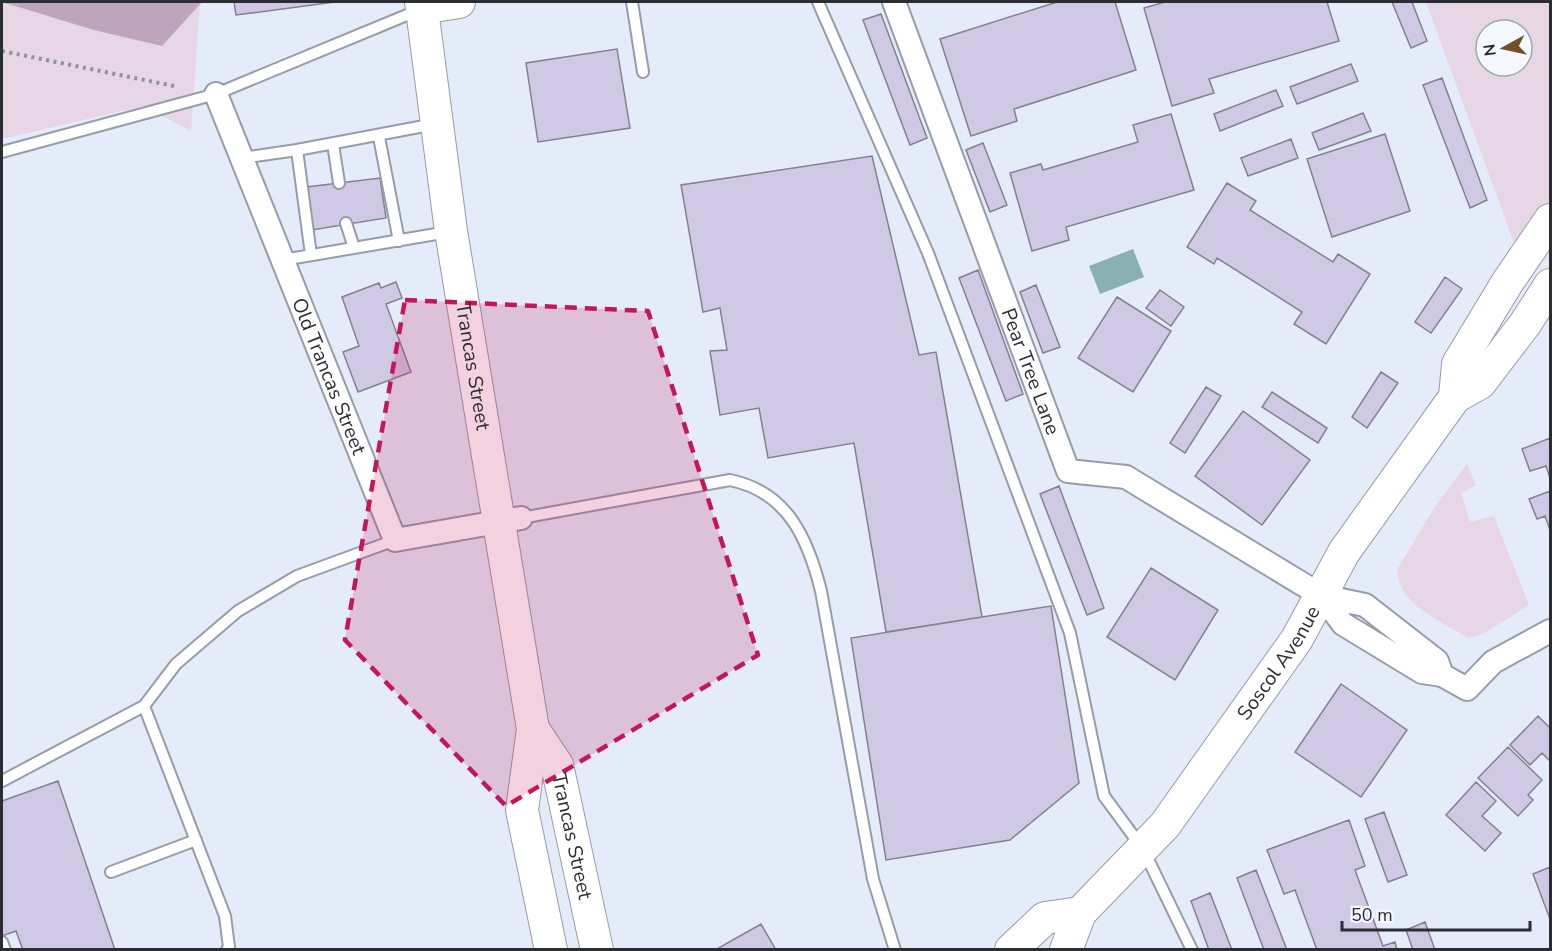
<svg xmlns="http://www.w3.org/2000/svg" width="1552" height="951" font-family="'Nunito Sans',sans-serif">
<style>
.green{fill:#e7d6e5;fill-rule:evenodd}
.forest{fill:#bea5bb}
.water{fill:#8ab1b2}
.building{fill:#d0c9e6;stroke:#84818e;stroke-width:1.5}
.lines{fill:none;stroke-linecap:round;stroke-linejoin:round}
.lane-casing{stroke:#969ca9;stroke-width:14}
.street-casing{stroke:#969ca9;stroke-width:26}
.secondary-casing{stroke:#969ca9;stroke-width:34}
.path{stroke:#8e939d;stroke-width:4;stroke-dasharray:3 4.5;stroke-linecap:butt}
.lane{stroke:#fff;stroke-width:10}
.street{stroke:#fff;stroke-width:22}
.secondary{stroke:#fff;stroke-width:32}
.marked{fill:#c2185b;fill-opacity:0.2;stroke:#c2185b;stroke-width:4.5;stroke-dasharray:12 8;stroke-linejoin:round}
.labels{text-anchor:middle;stroke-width:4.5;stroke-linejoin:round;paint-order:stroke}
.street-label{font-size:20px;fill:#2b2d33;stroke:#f5f8fe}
</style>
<rect width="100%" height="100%" fill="#e4ebf9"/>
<!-- green -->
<path class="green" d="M2,2h198l-9,129 -48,-25 -141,33z
M1426,2h124v218l-29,42zM1486,30h36v36h-36z
M1467,464l9,21 -15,8 9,29 24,-6 35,89 -46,29 -15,4c-26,-17 -70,-33 -71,-68l39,-65z"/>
<!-- forest -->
<path class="forest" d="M2,2h200l-40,44 -68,-16z"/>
<!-- water -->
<path class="water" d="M1133,249l11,28 -44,17 -11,-28z"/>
<!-- building -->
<path class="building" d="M234,2h101l-99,13z
M1057,2h58l21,68 -122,39 3,12 -46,15 -31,-97z
M1165,2h162l12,39 -130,38 5,14 -42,13 -28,-98z
M1392,2h20l15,39 -16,7z
M881,14l46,124 -17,7 -47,-125z
M617,49l13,79 -92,14 -12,-79z
M1351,64l7,17 -61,23 -7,-17z
M1442,78l45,122 -17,8 -47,-123z
M1276,90l7,16 -63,25 -6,-17z
M1363,113l8,18 -52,19 -7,-17z
M1171,114l23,76 -128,37 3,13 -37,11 -22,-78 31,-9 2,6 95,-28 -5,-17z
M1385,134l25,77 -78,26 -25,-78z
M1291,139l7,19 -50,18 -7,-18z
M983,143l24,62 -17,7 -24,-62z
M872,156l47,199 17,-3 46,265 -96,15 -32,-189 -86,15 -9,-50 -39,7 -10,-64 17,-1 -7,-42 -17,4 -22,-127z
M380,178l6,40 -74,12 -5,-43z
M1227,183l29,18 -6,9 83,52 5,-8 32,20 -44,70 -32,-20 8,-12 -85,-54 -3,6 -27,-17z
M978,270l45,124 -17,7 -47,-123z
M1445,277l17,12 -31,44 -16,-11z
M396,282l6,16 -16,6 25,68 -53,20 -15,-40 16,-6 -17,-49 37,-14 2,5z
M1036,285l24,62 -17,6 -23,-61z
M1160,290l24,17 -13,19 -25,-18z
M1117,297l54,34 -38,61 -55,-34z
M1381,372l17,11 -31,45 -15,-11z
M1206,387l15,9 -36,57 -15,-10z
M1272,392l55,36 -9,15 -56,-36z
M1243,411l67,49 -48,65 -67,-49z
M1550,438v40l-4,-12 -16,5 -8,-22z
M1059,486l45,122 -17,7 -47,-121z
M1550,491v39l-5,-14 -8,3 -8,-20z
M1151,568l67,42 -43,70 -68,-43z
M1051,606l28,177 -69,57 -124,20 -35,-222z
M1341,684l66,46 -46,67 -66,-45z
M1538,716l12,12v33l-8,-8 -12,12 -20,-20z
M1508,747l34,33 -14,15 5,5 -15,16 -40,-38z
M58,781l57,169h-92l-7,-19 -14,5v-135z
M1476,782l20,19 -14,15 19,17 -16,18 -39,-36z
M1384,812l23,63 -19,7 -23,-63z
M1349,820l16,46 -10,4 28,76 12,-4 2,8h-80l-22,-60 -11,4 -17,-44z
M1550,867v52l-17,-45z
M1256,870l31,80h-23l-27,-72z
M1210,893l22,57h-23l-18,-49z
M1425,922l10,28h-22l-7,-20z
M761,924l15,26h-61z"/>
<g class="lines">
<!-- lane casing -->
<g class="lane-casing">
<path id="lane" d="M632,2l11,70
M818,2l110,251 142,380 34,163 39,53 49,101
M379,137l20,104
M333,144l6,39
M297,150l138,-26
M2,152l214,-58 203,-84
M242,158l55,-8 14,105
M346,223l8,25
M283,260l165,-28
M521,518l209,-38c58,12 78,59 91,111l52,288 22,71
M2,781l142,-75
M111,872l85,-32
M2,942l3,8
M227,950l2,-3 -4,-31 -81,-210 32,-42 62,-53 59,-35 98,-36"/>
</g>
<!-- street casing -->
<g class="street-casing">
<g id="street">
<path id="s1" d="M894,2l174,469 58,6 196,119 43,9 72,56 5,14 -20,-3 -79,-48 -21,-28"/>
<path id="s2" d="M216,94l179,446 126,-22"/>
<path d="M1442,675l25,14 26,-27 57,-31"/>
</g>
</g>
<!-- secondary casing -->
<g class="secondary-casing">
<g id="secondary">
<path id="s3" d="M421,2l30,229 82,498 -11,81 29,140"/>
<path d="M422,8l37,-6"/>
<path d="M1455,397l3,-33 49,-81 43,-63"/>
<path id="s4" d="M533,729l24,36 40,185"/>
<path d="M1011,950l34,-32 35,-5"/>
<path id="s5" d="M1066,950l14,-37 85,-88 132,-186 47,-87 111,-155 25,-14 45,-59 25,-39"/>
</g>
</g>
<!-- path -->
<path class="path" d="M2,51l172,35"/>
<!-- lane -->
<use href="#lane" class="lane"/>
<!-- street -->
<use href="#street" class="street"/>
<!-- secondary -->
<use href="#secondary" class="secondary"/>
</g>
<!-- marked area -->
<path class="marked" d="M405,300l243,11 110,344 -252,151 -161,-166z"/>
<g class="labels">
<!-- street labels -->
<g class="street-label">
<text dy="7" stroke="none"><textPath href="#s3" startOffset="368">Trancas Street</textPath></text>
<text dy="7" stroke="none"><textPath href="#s1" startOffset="394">Pear Tree Lane</textPath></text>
<text dy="7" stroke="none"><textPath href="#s2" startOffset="304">Old Trancas Street</textPath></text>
<text dy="7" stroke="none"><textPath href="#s5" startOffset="360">Soscol Avenue</textPath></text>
<text dy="7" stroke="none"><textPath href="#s4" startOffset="116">Trancas Street</textPath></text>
</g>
</g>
<!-- border -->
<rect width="1552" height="951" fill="none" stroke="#2b2d33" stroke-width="6"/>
<!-- north arrow -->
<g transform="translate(1504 48) rotate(262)"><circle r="28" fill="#f5f8fe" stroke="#a4a7ad" stroke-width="1.5"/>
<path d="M0-4.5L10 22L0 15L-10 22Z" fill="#735029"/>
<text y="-9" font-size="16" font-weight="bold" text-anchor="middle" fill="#2b2d33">N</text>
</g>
<!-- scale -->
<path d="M1342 921v9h188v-9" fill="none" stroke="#2b2d33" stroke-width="3"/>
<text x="1351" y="921" font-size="18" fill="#2b2d33" stroke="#f5f8fe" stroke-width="4.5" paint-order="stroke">50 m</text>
</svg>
